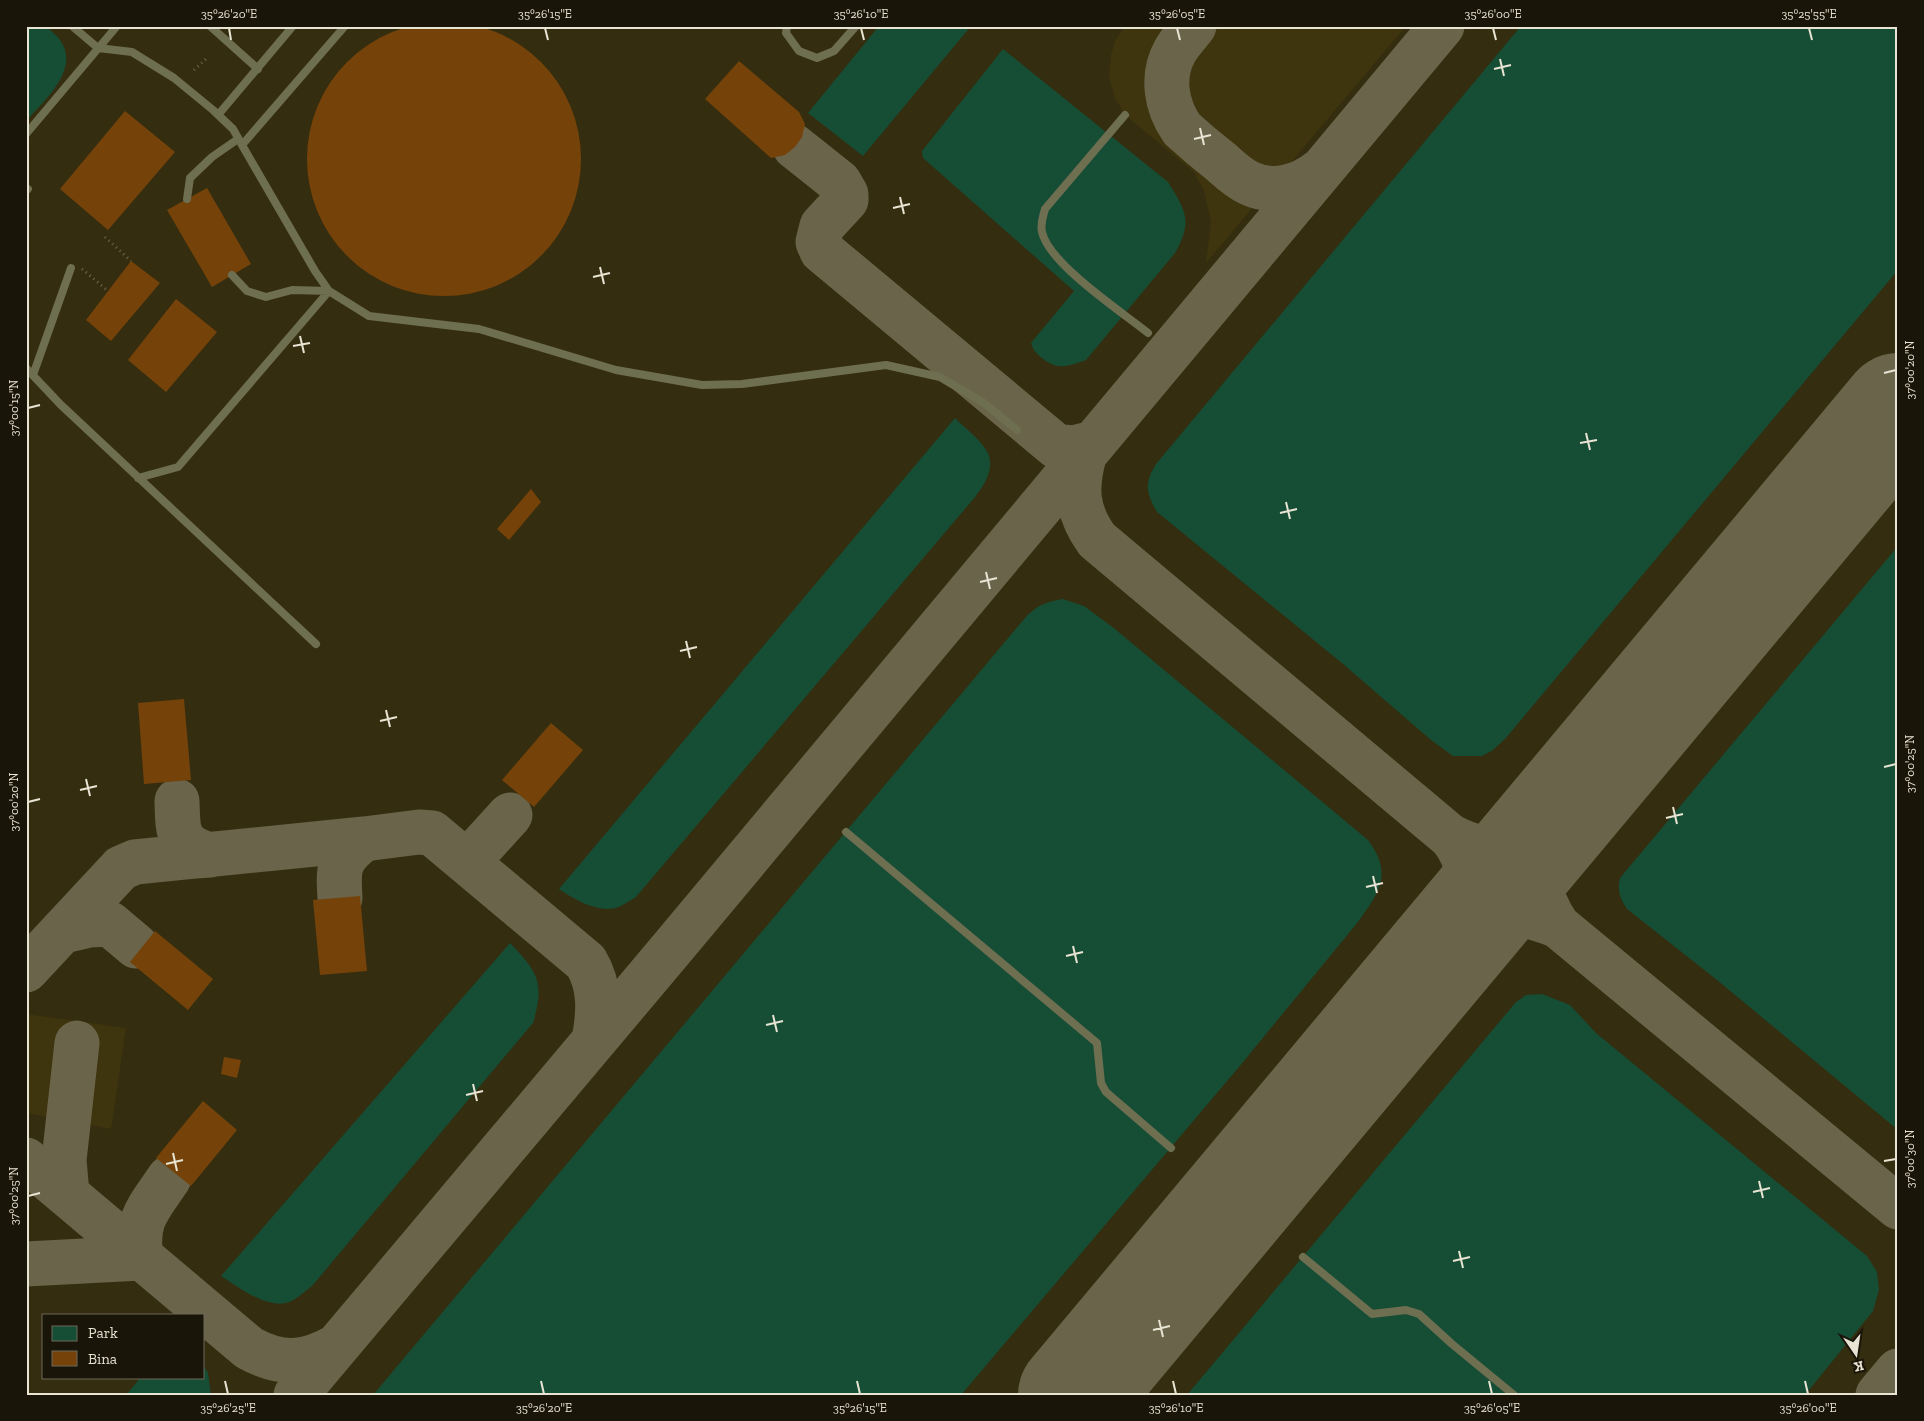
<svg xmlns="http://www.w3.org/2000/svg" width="1924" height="1421" font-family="'Zilla Slab',serif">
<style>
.built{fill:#3e340d}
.green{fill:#164d35}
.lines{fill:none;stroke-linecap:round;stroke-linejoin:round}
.taxiway{stroke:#6a644a;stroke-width:45}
.runway{stroke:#6a644a;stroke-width:112}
.building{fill:#75430a}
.path{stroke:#6d674d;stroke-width:3;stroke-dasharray:1 4;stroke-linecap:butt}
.lane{stroke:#6e6e51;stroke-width:8}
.ticks{fill:none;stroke:#e8e4d3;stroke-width:2}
.neatline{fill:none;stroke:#e8e4d3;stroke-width:2}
.ticks-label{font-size:12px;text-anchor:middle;fill:#e8e4d3}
</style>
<rect width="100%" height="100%" fill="#352d0f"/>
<!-- built -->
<path class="built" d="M1125,26h281l-200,237 5,-41 -7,-31 -10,-19 -69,-57 -10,-17 -6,-21 2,-22 4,-14z
M26,1014l100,14 -15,101 -85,-16z"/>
<!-- green -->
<path class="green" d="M26,26h19c5,4 12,9 15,14 21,29 -16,61 -34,81z
M879,26h92l-108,130 -55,-43z
M1521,26h377v244l-393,469 -12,11 -11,6h-29l-22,-16 -88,-76 -186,-152c-11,-20 -13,-28 -1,-48z
M1003,49l165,133c18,29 25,39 7,71l-89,107c-16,6 -29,11 -44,-2 -6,-5 -9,-8 -11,-15l43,-52 -151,-133 -1,-7z
M955,418c9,9 22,19 30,30 17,24 -12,51 -26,68l-323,381c-5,3 -11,7 -17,10 -20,7 -44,-7 -60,-18z
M1898,546v584l-181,-150 -90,-71c-7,-11 -10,-18 -7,-31z
M1063,599l21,7 31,23 253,211c25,34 12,51 -10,82l-119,145 -278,328h-588l652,-777c12,-13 21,-16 38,-19z
M510,943c28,29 35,40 23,80l-221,263c-7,5 -15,13 -23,16 -21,8 -51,-15 -68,-26z
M1542,994l28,11 26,28 271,223 10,16 2,18 -6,21 -68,84h-618l329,-393 10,-7z
M204,1366l4,7 3,22h-85l15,-18h63z"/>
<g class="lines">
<!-- taxiway -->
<path class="taxiway" d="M1194,26c-6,8 -14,16 -19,25 -14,25 -9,55 7,78 12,11 25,22 39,33 8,7 17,16 28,21 25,12 52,3 72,-13
M795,147l44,35 7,12v6l-24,26 -4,16 4,9 234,195 17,2 20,-5
M1085,453c-10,34 -9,58 12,87l354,297c21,25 20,55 17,87 39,-11 51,-14 90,2l340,281
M177,801c1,31 -1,44 33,54l-15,1
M1544,833c-7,39 -9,59 14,93
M1451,837c10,4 20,9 30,11 20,3 45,-7 63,-15
M480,848l30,-33
M340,898c-2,-31 -2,-39 24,-59
M70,923l-7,8 26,-6 21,-1 26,22
M26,970l95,-102 14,-6 229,-23 55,-7 13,1 154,129c15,25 13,51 8,79
M26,1160l223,188c33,18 56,16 88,-2
M67,1194l-3,-34 13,-117
M26,1264l115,-6c-6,-39 8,-50 28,-80
M296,1395l372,-442 774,-927
M1878,1395l20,-24"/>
<!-- runway -->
<path class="runway" d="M1074,1395l824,-986"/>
</g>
<!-- building -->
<path class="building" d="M307 159a137 137 0 1 1 274 0a137 137 0 1 1-274 0Z
M739,61l60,51 6,12 -3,13 -7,10 -10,8 -14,3 -66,-59z
M125,111l50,41 -67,78 -48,-41z
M207,188l44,76 -39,23 -45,-77z
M131,261l29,22 -49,58 -25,-21z
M176,299l41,33 -51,60 -38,-32z
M531,489l10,13 -32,38 -12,-11z
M184,699l7,81 -47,4 -6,-81z
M551,723l32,27 -49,57 -32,-27z
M360,896l7,75 -47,4 -7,-75z
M155,931l58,48 -25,31 -58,-48z
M224,1057l17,3 -4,18 -16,-4z
M203,1101l34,29 -46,56 -35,-28z"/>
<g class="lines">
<!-- path -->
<path class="path" d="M194,70l12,-11
M105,237l26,24
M82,269l26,22"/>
<!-- lane -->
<path class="lane" d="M72,26l26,22 34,4 42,26 39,32 20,19 9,16
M210,26l48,43
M787,26l-1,7 13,18 18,7 17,-7 22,-25
M218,115l75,-89
M1125,115l-80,94c-2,8 -5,14 -3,23 7,32 80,80 106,101
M26,134l91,-108
M26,188l2,1
M187,199l3,-21 22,-21 26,-18
M232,275l15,16 19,6 26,-7 37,1 40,25 110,13 137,41 86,15 40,-1 144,-19 54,12 44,26 33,27
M26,368l34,36 256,240
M33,375l38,-107
M138,478l40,-11 151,-176 -14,-20 -73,-126 103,-119
M846,832l251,211 4,40 5,9 65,56
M1303,1257l69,57 34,-4 13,4 33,30 62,51"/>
</g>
<!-- ticks -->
<path class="ticks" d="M229,28l2,12M545,28l3,12M861,28l3,12M1177,28l3,12M1493,28l3,12M1809,28l3,12M1500,59l4,17M1494,69l17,-4M1200,128l4,17M1194,139l17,-4M900,197l4,17M893,208l17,-4M600,267l4,17M593,277l17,-4M300,336l4,17M293,346l17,-3M1884,373l12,-3M28,408l12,-3M1586,433l4,17M1580,443l17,-3M1286,502l4,17M1280,513l17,-4M986,572l4,17M980,582l17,-4M686,641l4,17M680,651l17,-4M386,710l4,17M380,721l17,-4M1884,767l12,-3M86,779l4,17M80,790l17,-4M28,802l12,-3M1673,807l4,17M1666,818l17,-4M1373,876l4,17M1366,887l17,-4M1073,946l4,17M1066,956l17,-4M773,1015l4,17M766,1025l17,-4M473,1084l4,17M466,1095l17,-4M173,1153l4,18M1884,1161l12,-2M166,1164l17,-4M1759,1181l4,17M1753,1192l17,-4M28,1196l12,-3M1459,1251l4,17M1453,1261l17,-4M1159,1320l4,17M1153,1330l17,-4M225,1381l3,13M541,1381l3,13M857,1381l3,13M1173,1381l3,13M1489,1381l3,13M1805,1381l3,13"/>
<!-- border -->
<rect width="1924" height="1421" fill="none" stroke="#191509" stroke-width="55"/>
<!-- legend -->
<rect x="42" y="1314" width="162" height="65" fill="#191509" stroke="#6c685a"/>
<rect x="52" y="1326" width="25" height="15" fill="#164d35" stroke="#6c685a"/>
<text x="88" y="1338" font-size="15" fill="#e8e4d3">Park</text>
<rect x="52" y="1351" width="25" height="15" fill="#75430a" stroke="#6c685a"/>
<text x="88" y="1364" font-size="15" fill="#e8e4d3">Bina</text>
<!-- north arrow -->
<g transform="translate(1856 1354) rotate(167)" stroke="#191509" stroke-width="4" paint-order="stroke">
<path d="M0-4L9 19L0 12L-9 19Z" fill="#e8e4d3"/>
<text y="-8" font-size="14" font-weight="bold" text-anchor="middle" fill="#e8e4d3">K</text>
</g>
<rect x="28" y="28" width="1868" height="1366" class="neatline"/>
<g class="ticks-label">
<text x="229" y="18">35°26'20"E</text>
<text x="545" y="18">35°26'15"E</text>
<text x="861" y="18">35°26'10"E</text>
<text x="1177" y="18">35°26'05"E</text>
<text x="1493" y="18">35°26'00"E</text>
<text x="1809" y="18">35°25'55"E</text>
<text transform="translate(1910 370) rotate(-90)" y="4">37°00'20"N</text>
<text transform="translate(14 408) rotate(-90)" y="4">37°00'15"N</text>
<text transform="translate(1910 764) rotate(-90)" y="4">37°00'25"N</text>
<text transform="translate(14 802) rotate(-90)" y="4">37°00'20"N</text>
<text transform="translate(1910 1159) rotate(-90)" y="4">37°00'30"N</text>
<text transform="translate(14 1196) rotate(-90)" y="4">37°00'25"N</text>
<text x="228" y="1412">35°26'25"E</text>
<text x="544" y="1412">35°26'20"E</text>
<text x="860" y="1412">35°26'15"E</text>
<text x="1176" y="1412">35°26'10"E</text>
<text x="1492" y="1412">35°26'05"E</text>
<text x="1808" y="1412">35°26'00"E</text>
</g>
</svg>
